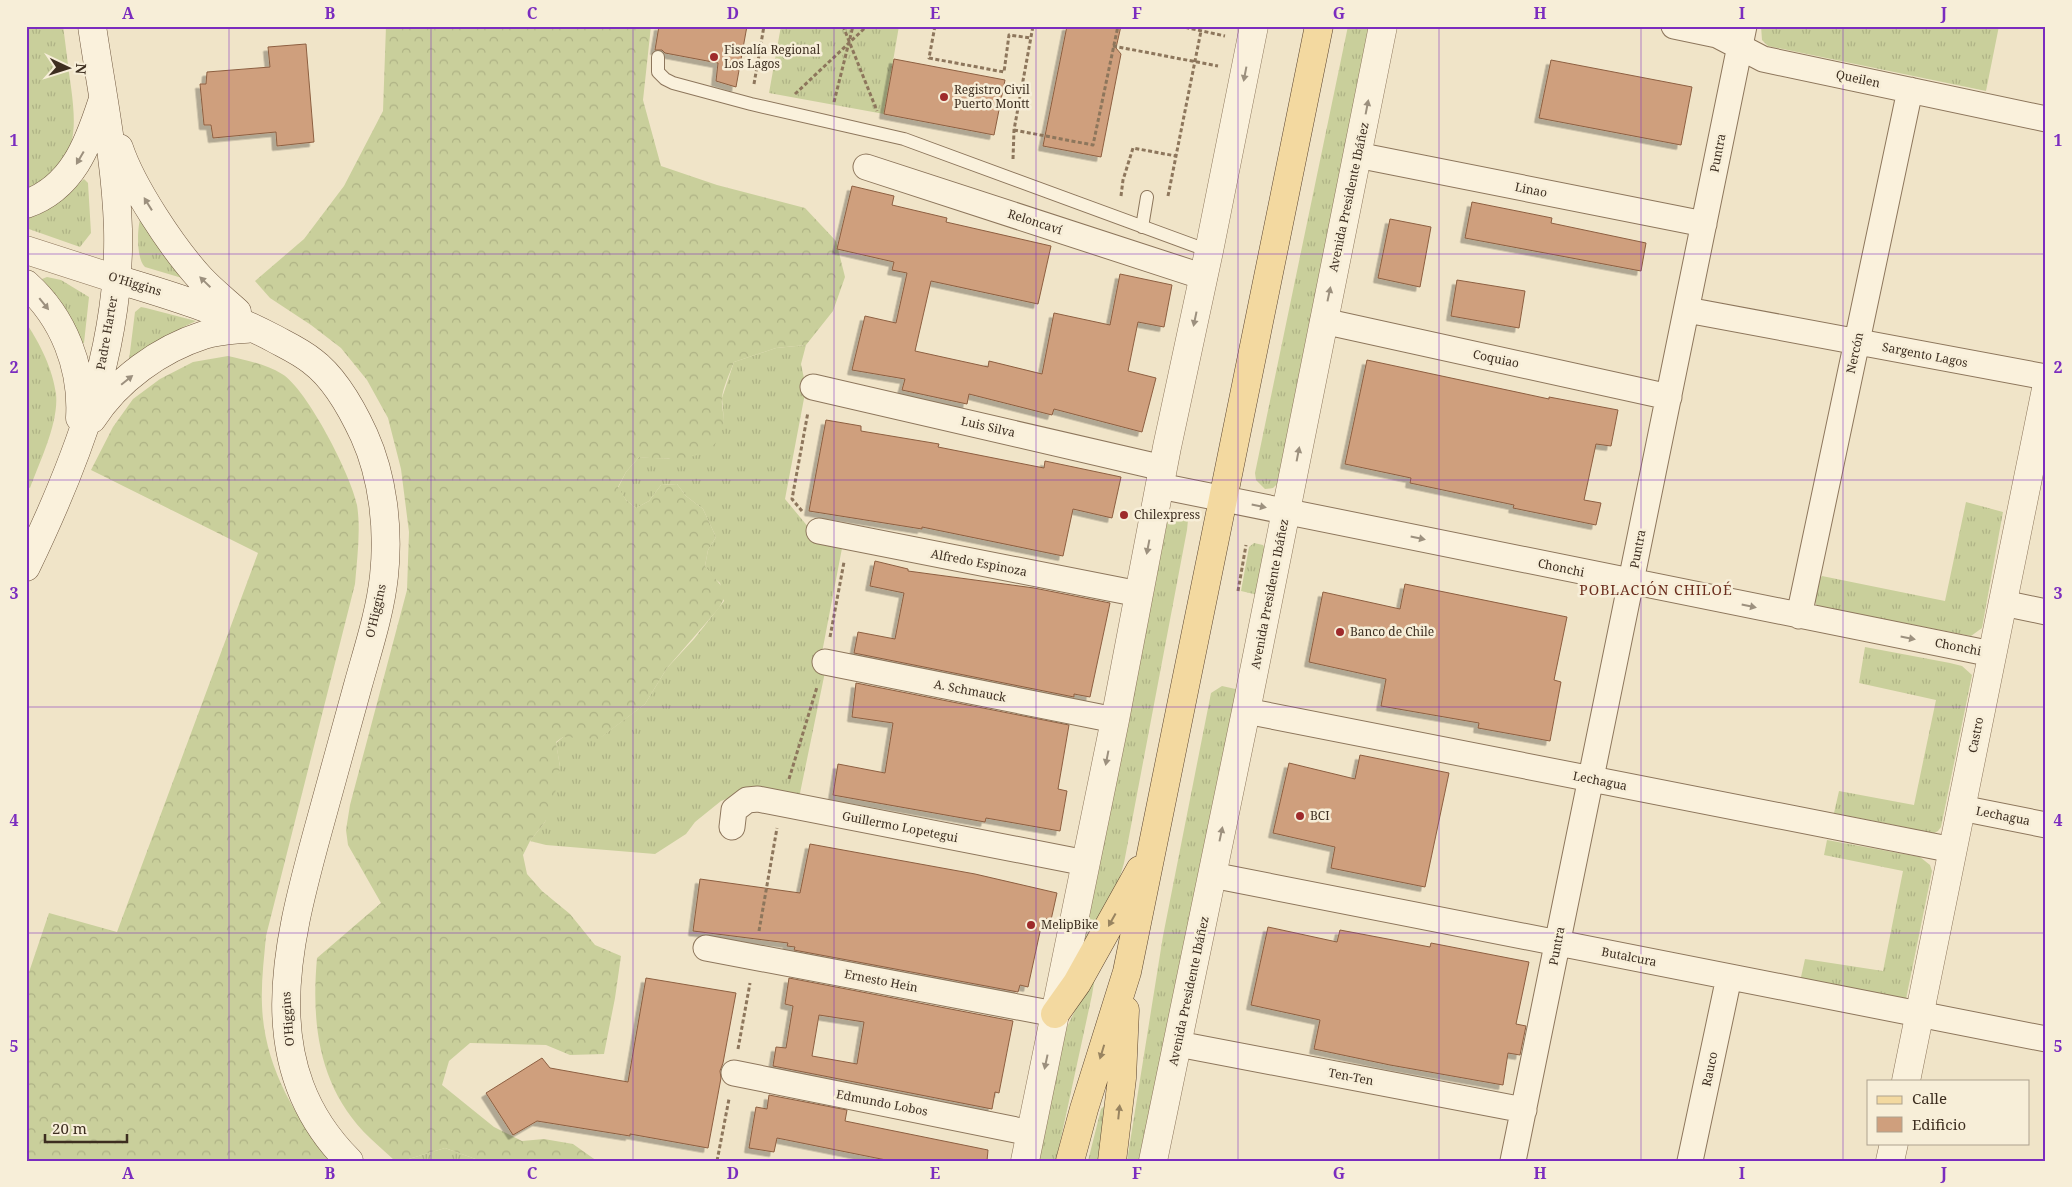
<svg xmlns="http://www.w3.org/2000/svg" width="2072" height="1187" font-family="'Noto Serif',serif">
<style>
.grass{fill:url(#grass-tufts)}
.forest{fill:url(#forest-crowns)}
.building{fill:#cf9f7d;stroke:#8d5f41;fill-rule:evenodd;filter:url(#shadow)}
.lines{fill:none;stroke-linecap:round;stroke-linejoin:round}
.service-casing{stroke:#8d765c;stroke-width:14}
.minor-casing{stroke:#8d765c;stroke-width:27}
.tertiary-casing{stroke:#8d765c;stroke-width:29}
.secondary-casing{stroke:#6f573f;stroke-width:29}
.primary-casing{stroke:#5b4430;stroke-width:29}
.path{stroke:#8d765c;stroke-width:3;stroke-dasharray:4 2.5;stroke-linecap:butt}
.service{stroke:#faf1dc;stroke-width:12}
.minor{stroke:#faf1dc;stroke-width:25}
.tertiary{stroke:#faf1dc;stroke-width:28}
.secondary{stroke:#faf1dc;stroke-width:28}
.primary{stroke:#f3d9a0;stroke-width:28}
.oneway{fill:#9c907e}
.oneway2{fill:#988460}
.grid{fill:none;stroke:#7b2cbf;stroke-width:1;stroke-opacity:0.55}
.poi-dot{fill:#9e2a2b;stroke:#f7eed8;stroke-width:2}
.labels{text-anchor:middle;stroke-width:5;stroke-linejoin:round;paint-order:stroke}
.poi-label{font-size:12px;fill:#3d2e20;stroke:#f7eed8;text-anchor:start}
.street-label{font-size:12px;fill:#3d2e20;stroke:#f7eed8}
.neighbourhood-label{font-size:14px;letter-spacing:1px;fill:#6b2e1e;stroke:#f7eed8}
.neatline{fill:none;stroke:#7b2cbf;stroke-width:2}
.grid-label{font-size:16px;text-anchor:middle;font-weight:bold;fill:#7b2cbf}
</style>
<defs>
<pattern id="grass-tufts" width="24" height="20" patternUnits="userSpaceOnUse" patternTransform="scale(1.25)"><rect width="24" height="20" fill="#c9cf9b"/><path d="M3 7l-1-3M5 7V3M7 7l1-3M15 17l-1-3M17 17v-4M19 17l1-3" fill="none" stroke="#aeb285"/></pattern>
<pattern id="forest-crowns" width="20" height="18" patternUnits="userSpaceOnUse" patternTransform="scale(1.25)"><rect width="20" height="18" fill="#c9cf9b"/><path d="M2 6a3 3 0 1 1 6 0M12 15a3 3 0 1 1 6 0" fill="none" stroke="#aeb285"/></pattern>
<filter id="shadow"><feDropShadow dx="-4.5" dy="4.5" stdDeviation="0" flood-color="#0004"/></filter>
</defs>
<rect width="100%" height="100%" fill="#f0e4c8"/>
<!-- grass -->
<path class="grass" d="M26,26h37c3,21 5,41 8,61 7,53 4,75 -45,103z
M781,26h118l-15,88 -115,-21z
M1348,26h27l-97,457 -5,5 -8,1 -9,-9 -1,-7z
M1761,26h238l-13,65 -218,-45 -6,-6z
M84,179l4,4 3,50 -11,14 -54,-19v-9c25,-7 39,-23 58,-40z
M141,216l41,62 -37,-11c-9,-8 -8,-40 -4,-51z
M47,277l14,3 28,17 -5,46 -3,1 -14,-33 -25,-32z
M141,307l5,1 50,13 -29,14 -38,25 6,-48z
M26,323c14,20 27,47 30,71 3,28 -16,67 -26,94l-4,-2z
M806,345l-5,19 5,24 -21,111 29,35 29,9 -23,120 5,9 -26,126 -49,-8 -29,11 -26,21 -9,12 -31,20 -109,-9 -16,-4 15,-19 15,-55 -4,-24 7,-6h38l44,-33 22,-36 27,-29 30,-38 -4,-18 -7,-6 -8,-11 3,-16 8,-13 -13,-28 -17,-13 -9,-12 -16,1 -12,16 -13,7 -10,-8 -8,-12 8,-16 13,-15 30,2 55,-37 -2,-24 12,-36 42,-14z
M1966,502l37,10 -21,116 -11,8 -154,-30c-6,-10 -3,-21 5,-30l123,25z
M1171,514l10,2 7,4 -1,10 -63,333 -10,34 -34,66 88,-445z
M1254,543l9,2 4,7 -9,43 -17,-4 8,-44z
M1865,647l85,16 12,3 10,9 -31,152 -3,4 -4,2 -100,-20 5,-22 75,14 22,-105 -77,-17z
M1222,686l18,4 -96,471h-17l36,-225 48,-243z
M1827,840l93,17 10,8 2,6 -26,128 -107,-13 6,-27 78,12 20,-100 -79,-16z
M1093,980l1,3 -2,12 -36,166h-18l28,-132 23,-47z
M1104,1106l-5,55h-11l13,-52z
M445,1148l36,13h-79z"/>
<!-- forest -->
<path class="forest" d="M386,26h265l-8,74 18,66 56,19 88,23 31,33 9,36 -12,34 -27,34 -30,3 -42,14c-4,11 -11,25 -12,36 -1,8 2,16 2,23 -5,44 -53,39 -85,36l-13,15 -8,15 8,13 10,8 13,-7 12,-16 16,-1 9,12 17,13 13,28 -8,13 -3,16 22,27 -8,15 -52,60 -22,36 -46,35 -36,-2 -7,5 4,25 -7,37 -8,18 -15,19 -7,14 4,19 15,17 28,23 25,31 26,11 -6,42 -11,56 -34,1 -24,-10 -76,-2 -21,18 -7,24 52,42 28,14 22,-2 29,5 24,17h-116l-36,-13 -43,13h-7c-8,-8 -17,-15 -25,-23 -51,-49 -59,-113 -53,-180l64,-55 -33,-58 -2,-15 4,-25 57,-215 2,-58 -8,-63 -13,-51 -21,-38 -26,-32 -30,-23 -41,-27 -15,-17 49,-42 40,-53 39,-75z
M228,356c17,4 38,8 54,18 25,15 69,101 75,131 4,25 0,54 -2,79l-89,352c-2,23 -5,46 -4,69 2,60 32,111 69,156h-305v-180l23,-68 68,19 141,-379 -167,-83 22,-43 20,-28 27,-20 33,-17z"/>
<!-- building -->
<path class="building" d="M659,26h88l-11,61 -20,-6 2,-18 -53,-10 -3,-3h-7z
M1067,26h54l-5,22 5,6 -20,103 -58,-11z
M306,44l8,98 -37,4 -1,-14 -63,6 -2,-13h-7l-4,-41h6l1,-12 63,-5 -2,-20z
M894,59l111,21 -11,55 -110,-21z
M1551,60l141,27 -11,58 -142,-27z
M852,186l42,10 -2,9 55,13 -1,4 105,24 -13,58 -107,-23 -16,70 73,16 1,-6 53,13 12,-61 56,12 10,-51 52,11 -8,42 -26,-5 -10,49 28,7 -14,54 -88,-23 -2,6 -83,-21 -2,10 -65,-14 3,-11 -53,-9 13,-54 31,7 11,-50 -15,-3 2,-8 -57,-13z
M1472,202l80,16 -1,5 95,20 -5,28 -176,-33z
M1390,219l41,8 -11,60 -42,-9z
M1457,280l68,11 -6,37 -68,-12z
M1367,360l182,39v-2l69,13 -7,36 -15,-2 -12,56 17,3 -5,22 -83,-17 1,-3 -104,-22 1,-5 -66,-14z
M826,420l35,6v5l78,13 -1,3 106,21 1,-7 76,16 -9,41 -39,-9 -10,47 -141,-29v2l-113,-18z
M875,561l33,8v2l126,17 76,15 -20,94 -16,-3v3l-220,-44 4,-21 37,7 9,-46 -34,-7z
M1405,584l162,33 -13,63 7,2 -11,59 -72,-13 1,-5 -98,-17 5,-27 -77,-17 14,-70 77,17z
M856,683l213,42 -11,64 9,2 -7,40 -74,-13 -1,4 -152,-27 5,-31 47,9 8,-50 -41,-6z
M1360,755l89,18 -24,114 -94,-19 4,-21 -62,-14 16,-70 66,16z
M810,844l165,30 82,19 -6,27 -8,-2 -15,69 -8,-2 -2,7 -224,-42 1,-3 -8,-1 1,-3 -95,-12 7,-52 100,14z
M1268,927l69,15 3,-12 90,17 1,-4 98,19 -13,62 10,2 -6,29 -12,-2 -5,32 -113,-20 -76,-16 6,-29 -69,-15z
M646,978l90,15 -13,70 -3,8 1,7 -13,70 -78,-14v2l-93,-15 -24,14 -27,-42 56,-35 8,10 78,14z
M789,978l224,43 -14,72 -4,-1 -3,17 -219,-43 3,-19 10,1 7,-42 -8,-2zM819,1015l45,7 -7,42 -45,-8z
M769,1095l78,15 -2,11 143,29 -1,11h-96l-114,-23 -3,14 -25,-4 7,-41 11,2z"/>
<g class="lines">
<!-- service casing -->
<g class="service-casing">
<path id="service" d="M658,57v15l7,7 8,4 78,21 153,35 305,112
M1142,227l5,-30"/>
</g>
<!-- minor casing -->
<g class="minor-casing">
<path id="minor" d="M1674,26l43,9 46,24 283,60
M1357,155l347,69
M866,167l338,110
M1687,310l359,67
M1323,321l346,76
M813,387l350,81
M1160,486l832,168
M819,531l320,63
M2003,603l43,9
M1799,616l111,-526
M825,662l290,58
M1246,711l707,139
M1961,808l85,17
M732,827l2,-17 13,-10 11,-1 328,64
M1212,875l834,164
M706,948l349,66
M1178,1044l346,66
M734,1073l297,60
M1513,1161l231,-1135
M1690,1161l39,-184"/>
</g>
<!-- tertiary casing -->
<g class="tertiary-casing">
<path id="tertiary" d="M26,250l90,29
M1906,1081l140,-692
M1025,1161l90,-441 52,-273 42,-196 45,-225
M1153,1161l93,-450 137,-685
M1890,1161l4,-18"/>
</g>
<!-- secondary casing -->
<g class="secondary-casing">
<path id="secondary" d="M119,148c13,39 53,99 81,130 11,12 25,23 37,34
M26,204c46,-16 62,-59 76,-102
M116,279c57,17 106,32 159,60 13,7 26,13 37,22 23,17 40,48 52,74 19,42 25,94 20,141 -4,37 -16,73 -26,109 -14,50 -27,99 -41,149 -31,114 -62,233 32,327
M26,284c38,34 57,84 54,134
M92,419c25,-39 68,-70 112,-84 16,-5 33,-5 49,-7
M26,567c51,-106 95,-219 92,-338 -2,-68 -16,-135 -26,-203"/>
</g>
<!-- primary casing -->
<g class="primary-casing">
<path id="primary" d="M1055,1014l22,-31 63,-113
M1070,1161l14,-52 43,-137 192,-946
M1112,1161l10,-83 3,-68"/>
</g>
<!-- path -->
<path class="path" d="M843,26l34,85
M935,26l-6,32 75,14 5,-37 22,3
M1179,26l46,10
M1113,46l105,20
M754,84l10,-58
M795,94l72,-68
M834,102l19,-76
M1014,130l79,15 25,-119
M1013,159l1,-29 19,-104
M1121,196l2,-16 10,-32 43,8
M1168,196l33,-165
M802,511l-10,-12 16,-87
M1238,591l8,-46
M830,637l14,-75
M789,779l28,-92
M759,931l18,-103
M738,1049l12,-66
M717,1161l12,-62"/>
<!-- service -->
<use href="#service" class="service"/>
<!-- minor -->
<use href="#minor" class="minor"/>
<!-- tertiary -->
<use href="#tertiary" class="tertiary"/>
<!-- secondary -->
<use href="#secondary" class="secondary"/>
<!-- primary -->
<use href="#primary" class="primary"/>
</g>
<!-- one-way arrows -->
<defs><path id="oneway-solid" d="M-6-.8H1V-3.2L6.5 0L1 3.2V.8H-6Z" transform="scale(1.25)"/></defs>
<g class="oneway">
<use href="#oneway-solid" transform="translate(1245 74) rotate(101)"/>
<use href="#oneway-solid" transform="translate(1367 107) rotate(-79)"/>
<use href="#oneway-solid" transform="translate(80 158) rotate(120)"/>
<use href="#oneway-solid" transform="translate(148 204) rotate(-122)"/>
<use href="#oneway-solid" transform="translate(205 282) rotate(-136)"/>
<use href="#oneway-solid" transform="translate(1329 294) rotate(-78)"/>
<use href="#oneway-solid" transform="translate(44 304) rotate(51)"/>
<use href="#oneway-solid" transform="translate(1195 319) rotate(102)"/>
<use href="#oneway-solid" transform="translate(127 380) rotate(-39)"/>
<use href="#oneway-solid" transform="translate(1298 454) rotate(-79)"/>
<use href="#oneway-solid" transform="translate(1259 506) rotate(12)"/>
<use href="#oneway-solid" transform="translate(1418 538) rotate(12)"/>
<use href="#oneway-solid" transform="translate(1148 547) rotate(101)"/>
<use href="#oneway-solid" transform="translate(1749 606) rotate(12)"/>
<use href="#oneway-solid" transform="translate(1908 638) rotate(11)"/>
<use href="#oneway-solid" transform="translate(1107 758) rotate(101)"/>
<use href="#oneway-solid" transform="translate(1221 834) rotate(-78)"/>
<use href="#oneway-solid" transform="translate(1046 1062) rotate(102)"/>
</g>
<g class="oneway2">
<use href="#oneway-solid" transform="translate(1112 920) rotate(119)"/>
<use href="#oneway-solid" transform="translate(1102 1052) rotate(107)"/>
<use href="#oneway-solid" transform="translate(1119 1112) rotate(-84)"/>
</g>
<!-- grid -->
<path class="grid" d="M229,26v1135M431,26v1135M633,26v1135M834,26v1135M1036,26v1135M1238,26v1135M1439,26v1135M1641,26v1135M1843,26v1135M26,254h2020M26,480h2020M26,707h2020M26,933h2020"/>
<!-- markers -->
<g class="poi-dot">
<circle cx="714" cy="57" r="5"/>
<circle cx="944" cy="97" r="5"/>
<circle cx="1124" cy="515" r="5"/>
<circle cx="1340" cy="632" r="5"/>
<circle cx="1300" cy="816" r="5"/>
<circle cx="1031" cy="925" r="5"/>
</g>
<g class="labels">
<!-- poi labels -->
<g class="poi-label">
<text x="724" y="54">Fiscalía Regional<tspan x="724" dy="14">Los Lagos</tspan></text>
<text x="954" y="94">Registro Civil<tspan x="954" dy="14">Puerto Montt</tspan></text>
<text x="1134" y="519">Chilexpress</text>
<text x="1350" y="636">Banco de Chile</text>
<text x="1310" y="820">BCI</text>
<text x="1041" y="929">MelipBike</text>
</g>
<!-- street labels -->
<g class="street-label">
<text transform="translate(1858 79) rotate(12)" y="4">Queilen</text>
<text transform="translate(1718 153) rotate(-79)" y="4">Puntra</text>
<text transform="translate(1531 190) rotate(11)" y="4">Linao</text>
<text transform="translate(1349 197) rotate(-78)" y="4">Avenida Presidente Ibáñez</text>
<text transform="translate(1035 222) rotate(18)" y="4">Reloncaví</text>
<text transform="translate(135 284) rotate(17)" y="4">O'Higgins</text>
<text transform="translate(107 333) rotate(-80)" y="4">Padre Harter</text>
<text transform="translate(1855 353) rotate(-78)" y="4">Nercón</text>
<text transform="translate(1925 355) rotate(11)" y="4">Sargento Lagos</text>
<text transform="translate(1496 359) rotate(12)" y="4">Coquiao</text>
<text transform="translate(988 427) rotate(13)" y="4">Luis Silva</text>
<text transform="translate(1638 549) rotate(-79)" y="4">Puntra</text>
<text transform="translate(979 563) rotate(11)" y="4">Alfredo Espinoza</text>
<text transform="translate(1561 568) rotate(12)" y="4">Chonchi</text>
<text transform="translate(1270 594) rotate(-79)" y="4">Avenida Presidente Ibáñez</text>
<text transform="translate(376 611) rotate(-77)" y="4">O'Higgins</text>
<text transform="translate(1958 647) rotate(11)" y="4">Chonchi</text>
<text transform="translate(970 691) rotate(11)" y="4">A. Schmauck</text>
<text transform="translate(1976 735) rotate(-79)" y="4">Castro</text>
<text transform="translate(1600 781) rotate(11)" y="4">Lechagua</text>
<text transform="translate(2003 816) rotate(11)" y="4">Lechagua</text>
<text transform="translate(900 827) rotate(11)" y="4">Guillermo Lopetegui</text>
<text transform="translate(1557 946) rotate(-79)" y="4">Puntra</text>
<text transform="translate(1629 957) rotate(11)" y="4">Butalcura</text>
<text transform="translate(881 981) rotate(11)" y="4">Ernesto Hein</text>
<text transform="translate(1189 991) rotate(-78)" y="4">Avenida Presidente Ibáñez</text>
<text transform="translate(288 1019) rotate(-94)" y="4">O'Higgins</text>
<text transform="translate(1710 1069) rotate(-78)" y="4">Rauco</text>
<text transform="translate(1351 1077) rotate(11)" y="4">Ten-Ten</text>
<text transform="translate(882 1103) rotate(11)" y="4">Edmundo Lobos</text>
</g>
<!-- neighbourhood labels -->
<g class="neighbourhood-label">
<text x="1656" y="595">POBLACIÓN CHILOÉ</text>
</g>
</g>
<!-- border -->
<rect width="2072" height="1187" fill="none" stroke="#f7eed8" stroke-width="55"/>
<!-- legend -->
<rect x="1867" y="1080" width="162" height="65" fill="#f7eed8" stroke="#ada18e"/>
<rect x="1877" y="1096" width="25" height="8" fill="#f3d9a0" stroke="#ada18e"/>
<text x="1912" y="1104" font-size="15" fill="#3d2e20">Calle</text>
<rect x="1877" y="1117" width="25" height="15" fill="#cf9f7d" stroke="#ada18e"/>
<text x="1912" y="1130" font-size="15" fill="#3d2e20">Edificio</text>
<!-- north arrow -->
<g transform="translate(68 68) rotate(94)" stroke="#f7eed8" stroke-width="4" paint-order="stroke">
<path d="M0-4L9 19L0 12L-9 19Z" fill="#3d2e20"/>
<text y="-8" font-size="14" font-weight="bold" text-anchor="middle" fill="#3d2e20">N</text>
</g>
<!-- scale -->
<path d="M45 1134v8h82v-8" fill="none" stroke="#3d2e20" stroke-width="2.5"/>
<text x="52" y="1134" font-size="15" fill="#3d2e20" stroke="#f7eed8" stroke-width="4" paint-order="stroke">20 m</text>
<rect x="28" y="28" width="2016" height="1132" class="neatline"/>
<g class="grid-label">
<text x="128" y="19">A</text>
<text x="330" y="19">B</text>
<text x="532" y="19">C</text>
<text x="733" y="19">D</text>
<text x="935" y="19">E</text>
<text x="1137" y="19">F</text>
<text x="1339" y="19">G</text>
<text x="1540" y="19">H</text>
<text x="1742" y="19">I</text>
<text x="1944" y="19">J</text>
<text x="14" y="146">1</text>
<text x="2058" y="146">1</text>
<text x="14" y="373">2</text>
<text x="2058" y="373">2</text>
<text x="14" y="599">3</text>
<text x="2058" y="599">3</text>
<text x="14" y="826">4</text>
<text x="2058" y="826">4</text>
<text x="14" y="1052">5</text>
<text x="2058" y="1052">5</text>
<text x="128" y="1179">A</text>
<text x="330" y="1179">B</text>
<text x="532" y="1179">C</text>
<text x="733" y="1179">D</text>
<text x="935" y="1179">E</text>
<text x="1137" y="1179">F</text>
<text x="1339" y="1179">G</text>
<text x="1540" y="1179">H</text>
<text x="1742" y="1179">I</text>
<text x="1944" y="1179">J</text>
</g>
</svg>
